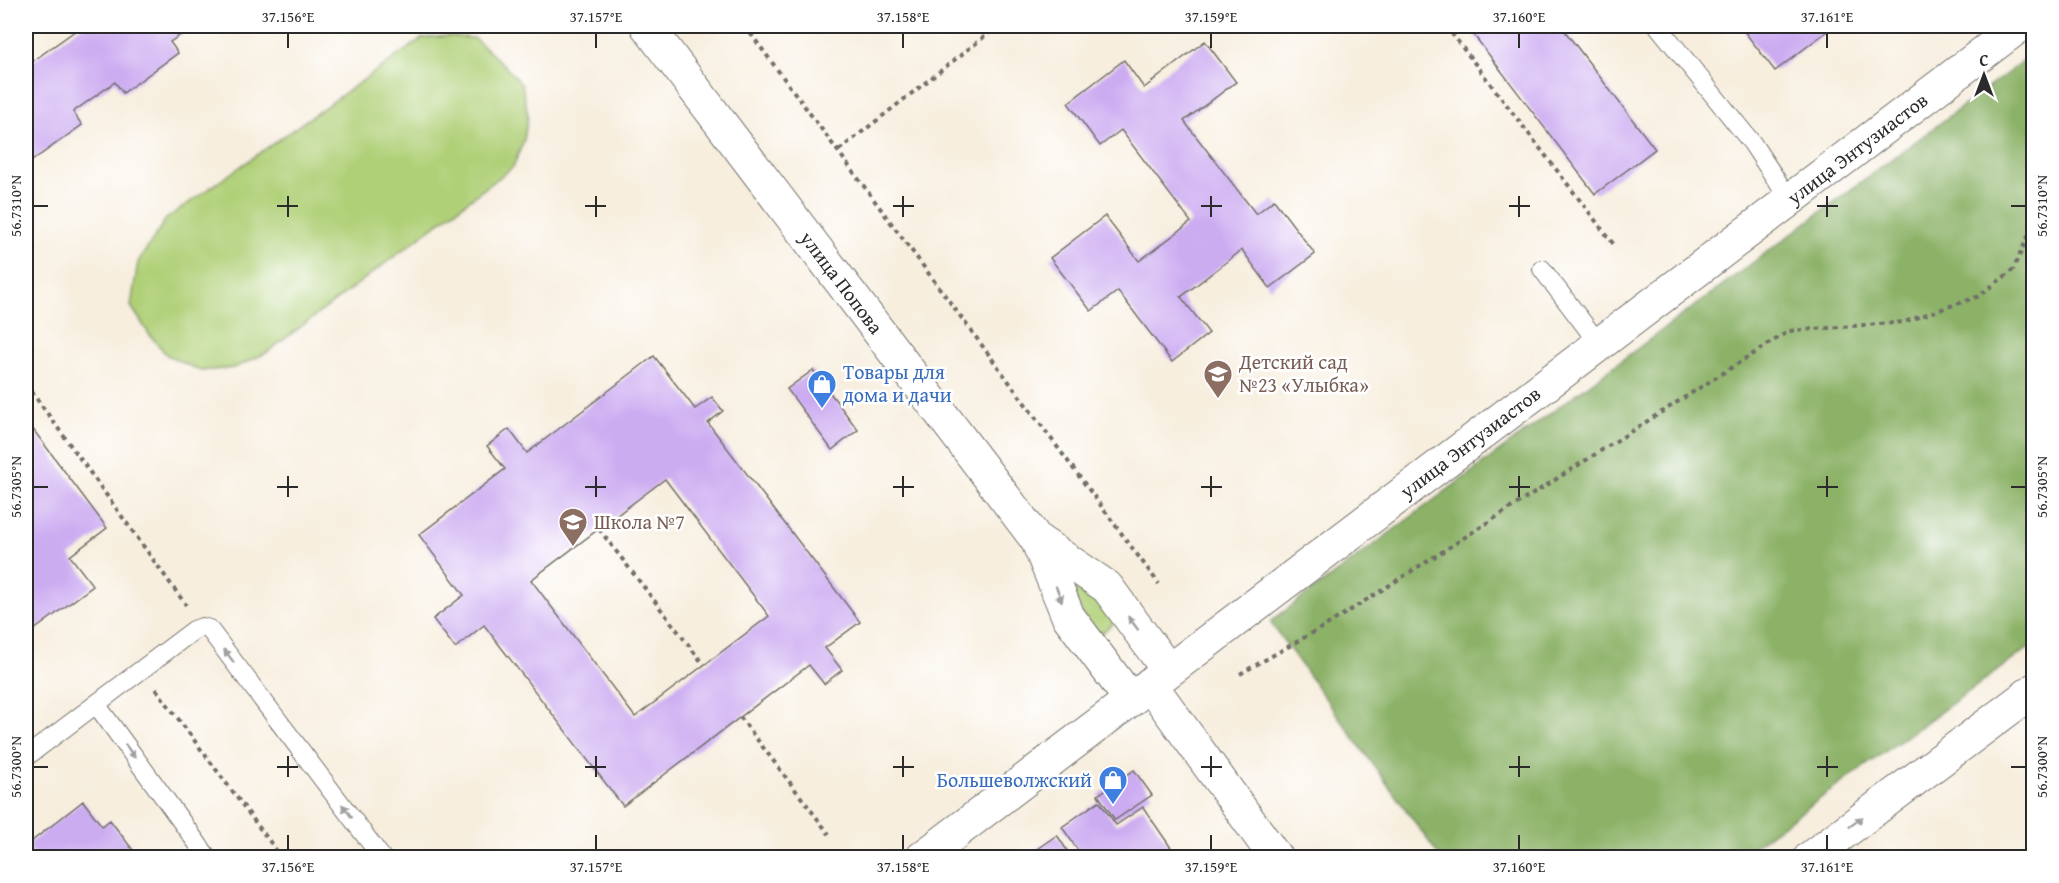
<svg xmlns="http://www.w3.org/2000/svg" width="2059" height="883" font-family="'Gentium Book Plus',serif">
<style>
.green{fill:#b0d078;stroke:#6e7e52;stroke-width:1.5}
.forest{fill:#8cb268;stroke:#5c6e4a;stroke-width:1.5}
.building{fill:#ccacf1;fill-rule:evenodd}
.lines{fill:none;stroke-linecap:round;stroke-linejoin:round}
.service-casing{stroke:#726f6a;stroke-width:20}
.minor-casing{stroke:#726f6a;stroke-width:35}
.tertiary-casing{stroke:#726f6a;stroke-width:35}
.path{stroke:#726f6a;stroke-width:4;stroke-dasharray:4.5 4.5;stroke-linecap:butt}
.service{stroke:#fff;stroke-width:18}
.minor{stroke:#fff;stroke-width:33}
.tertiary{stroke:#fff;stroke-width:33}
.oneway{fill:#a0a0a0}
.ticks{fill:none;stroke:#2b2b2b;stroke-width:2}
.labels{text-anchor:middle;stroke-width:5;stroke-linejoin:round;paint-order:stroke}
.street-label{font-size:20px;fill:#2b2b2b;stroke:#fff}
.education-label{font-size:20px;fill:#785e54;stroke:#fff;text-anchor:start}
.shop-label{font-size:20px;fill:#366cbe;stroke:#fff;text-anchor:start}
.neatline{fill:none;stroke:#2b2b2b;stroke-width:2}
.ticks-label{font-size:15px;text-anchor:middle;fill:#2b2b2b}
</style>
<rect width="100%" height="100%" fill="#fff"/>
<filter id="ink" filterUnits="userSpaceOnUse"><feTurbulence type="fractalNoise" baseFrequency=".0167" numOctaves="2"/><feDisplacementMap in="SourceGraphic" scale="12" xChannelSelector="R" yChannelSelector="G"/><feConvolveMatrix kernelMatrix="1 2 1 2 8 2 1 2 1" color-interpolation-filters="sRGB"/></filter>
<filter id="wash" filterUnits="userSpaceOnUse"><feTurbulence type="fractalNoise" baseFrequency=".008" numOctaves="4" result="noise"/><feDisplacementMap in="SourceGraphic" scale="24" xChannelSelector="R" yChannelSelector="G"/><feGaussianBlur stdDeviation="1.35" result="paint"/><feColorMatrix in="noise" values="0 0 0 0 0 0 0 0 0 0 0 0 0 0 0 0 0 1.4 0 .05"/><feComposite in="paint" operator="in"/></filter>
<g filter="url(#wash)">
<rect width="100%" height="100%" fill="#f7eede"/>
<!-- green -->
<path class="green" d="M449,36l25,2 31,28 17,19 6,30 -4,25 -11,27 -247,186 -32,15 -34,3 -33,-16 -18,-21 -18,-28 7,-44 28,-43 257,-181z
M1058,566l61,53 -24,19z"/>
<!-- forest -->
<path class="forest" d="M2033,54v591l-294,212h-299l-170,-235z"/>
<g id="blocks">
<!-- building -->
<path class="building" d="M82,26h112l-24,16 8,11 -55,40 -8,-11 -42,30 9,13 -56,40v-99z
M1467,26h94l94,123 -60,45z
M1740,26h94l-59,45z
M1205,41l31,41 -52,39 72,93 18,-14 41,54 -45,34 -28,-38 -61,47 28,36 -37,29 -54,-71 -27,20 -41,-53 55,-42 34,45 52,-39 -70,-92 -21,16 -32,-43 56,-43 20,28z
M654,356l41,53 17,-12 11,14 -15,12 152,199 -35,26 17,22 -18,14 -15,-19 -186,141 -139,-181 -29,23 -22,-29 31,-24 -45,-60 86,-66 -18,-23 22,-17 18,24zM665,479l104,137 -134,101 -104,-137z
M813,370l45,60 -26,20 -45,-61z
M26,420l81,108 -37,28 23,30 -59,44 -8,-11z
M1134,770l18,25 -37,25 -17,-25z
M83,801l19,25 8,-6 29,38h-103l-9,-13z
M1099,801l17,24 27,-18 35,51h-95l-21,-31z
M1057,835l15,23h-48z"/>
</g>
</g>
<g filter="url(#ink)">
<use href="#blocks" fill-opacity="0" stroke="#726f6a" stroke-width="1.5"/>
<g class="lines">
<!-- service casing -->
<g class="service-casing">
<path id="service" d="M1658,26l94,117 37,56
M1542,269l57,75
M96,704l112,154
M26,757l168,-127 8,-3 7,2 173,229"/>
</g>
<!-- minor casing -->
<g class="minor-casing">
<g id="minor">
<path id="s1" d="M647,26l390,514 31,76 62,83"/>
<path d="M1037,540l70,47 61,83"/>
</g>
</g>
<!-- tertiary casing -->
<g class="tertiary-casing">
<g id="tertiary">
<path d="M1150,684l126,174"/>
<path id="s2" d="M922,858l1097,-832"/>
<path d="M1810,858l224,-168"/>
</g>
</g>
<!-- path -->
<path class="path" d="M745,26l414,558
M1446,26l169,220
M839,150l159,-124
M26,384l160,221
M599,529l105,136
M1240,674l90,-51 459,-292 115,-9 73,-25 35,-26 22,-47
M156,689l126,169
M740,717l89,117"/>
<!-- service -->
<use href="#service" class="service"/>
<!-- minor -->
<use href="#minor" class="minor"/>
<!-- tertiary -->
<use href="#tertiary" class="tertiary"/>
</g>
<!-- one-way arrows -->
<defs><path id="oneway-solid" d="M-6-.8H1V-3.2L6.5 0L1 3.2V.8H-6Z" transform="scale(1.5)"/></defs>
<g class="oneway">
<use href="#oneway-solid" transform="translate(1059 594) rotate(68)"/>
<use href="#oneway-solid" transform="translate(1133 623) rotate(-127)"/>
<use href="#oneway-solid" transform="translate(229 656) rotate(-127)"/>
<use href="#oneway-solid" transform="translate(130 751) rotate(54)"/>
<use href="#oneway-solid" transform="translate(347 811) rotate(-127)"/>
<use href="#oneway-solid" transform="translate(1856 822) rotate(-37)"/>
</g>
</g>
<!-- ticks -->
<path class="ticks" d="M288,33v15M596,33v15M903,33v15M1211,33v15M1519,33v15M1827,33v15M288,196v21M596,196v21M903,196v21M1211,196v21M1519,196v21M1827,196v21M33,206h15M277,206h21M585,206h21M893,206h21M1201,206h21M1509,206h21M1817,206h21M2011,206h15M288,476v21M596,476v21M903,476v21M1211,476v21M1519,476v21M1827,476v21M33,487h15M277,487h21M585,487h21M893,487h21M1201,487h21M1509,487h21M1817,487h21M2011,487h15M288,756v21M596,756v21M903,756v21M1211,756v21M1519,756v21M1827,756v21M33,767h15M277,767h21M585,767h21M893,767h21M1201,767h21M1509,767h21M1817,767h21M2011,767h15M288,835v15M596,835v15M903,835v15M1211,835v15M1519,835v15M1827,835v15"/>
<!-- icons -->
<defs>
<g id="school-pin" transform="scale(1.5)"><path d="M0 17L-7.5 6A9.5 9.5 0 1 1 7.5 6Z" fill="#8d6e63" stroke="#fff"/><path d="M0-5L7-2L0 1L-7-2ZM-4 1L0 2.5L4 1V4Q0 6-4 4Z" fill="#fff"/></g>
<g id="shop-pin" transform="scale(1.5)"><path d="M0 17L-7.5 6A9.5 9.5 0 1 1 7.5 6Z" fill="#3f7fe0" stroke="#fff"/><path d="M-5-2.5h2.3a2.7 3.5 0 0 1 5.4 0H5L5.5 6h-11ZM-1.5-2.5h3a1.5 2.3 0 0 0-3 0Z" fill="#fff"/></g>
</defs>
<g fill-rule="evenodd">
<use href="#school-pin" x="1218" y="374"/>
<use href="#shop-pin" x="822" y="384"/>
<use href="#school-pin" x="573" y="522"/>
<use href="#shop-pin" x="1113" y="780"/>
</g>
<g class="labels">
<!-- street labels -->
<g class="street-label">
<text dy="7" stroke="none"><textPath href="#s2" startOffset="1174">улица Энтузиастов</textPath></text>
<text dy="7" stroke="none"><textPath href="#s1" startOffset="322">улица Попова</textPath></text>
<text dy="7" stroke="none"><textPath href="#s2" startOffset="688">улица Энтузиастов</textPath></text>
</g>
<!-- education labels -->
<g class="education-label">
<text x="1239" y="369">Детский сад<tspan x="1239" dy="23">№23 «Улыбка»</tspan></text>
<text x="594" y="529">Школа №7</text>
</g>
<!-- shop labels -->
<g class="shop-label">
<text x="843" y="379">Товары для<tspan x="843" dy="23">дома и дачи</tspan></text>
<text x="1092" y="787" text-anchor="end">Большеволжский</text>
</g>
</g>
<!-- margin -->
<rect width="2059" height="883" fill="none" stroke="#fff" stroke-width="66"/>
<!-- north arrow -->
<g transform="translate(1984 75)" stroke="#ffffff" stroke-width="4.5" paint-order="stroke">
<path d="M0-4.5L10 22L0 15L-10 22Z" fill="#2b2b2b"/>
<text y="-9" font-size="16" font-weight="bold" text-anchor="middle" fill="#2b2b2b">С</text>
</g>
<rect x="33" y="33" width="1993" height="817" class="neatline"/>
<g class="ticks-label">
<text x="288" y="22">37.156°E</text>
<text x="596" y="22">37.157°E</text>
<text x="903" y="22">37.158°E</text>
<text x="1211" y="22">37.159°E</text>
<text x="1519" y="22">37.160°E</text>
<text x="1827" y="22">37.161°E</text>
<text transform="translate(16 206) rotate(-90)" y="5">56.7310°N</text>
<text transform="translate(2042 206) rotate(-90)" y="5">56.7310°N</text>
<text transform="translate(16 487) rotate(-90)" y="5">56.7305°N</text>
<text transform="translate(2042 487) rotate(-90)" y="5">56.7305°N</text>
<text transform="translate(16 767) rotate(-90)" y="5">56.7300°N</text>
<text transform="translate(2042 767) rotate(-90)" y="5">56.7300°N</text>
<text x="288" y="872">37.156°E</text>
<text x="596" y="872">37.157°E</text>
<text x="903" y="872">37.158°E</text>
<text x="1211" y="872">37.159°E</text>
<text x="1519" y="872">37.160°E</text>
<text x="1827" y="872">37.161°E</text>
</g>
</svg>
